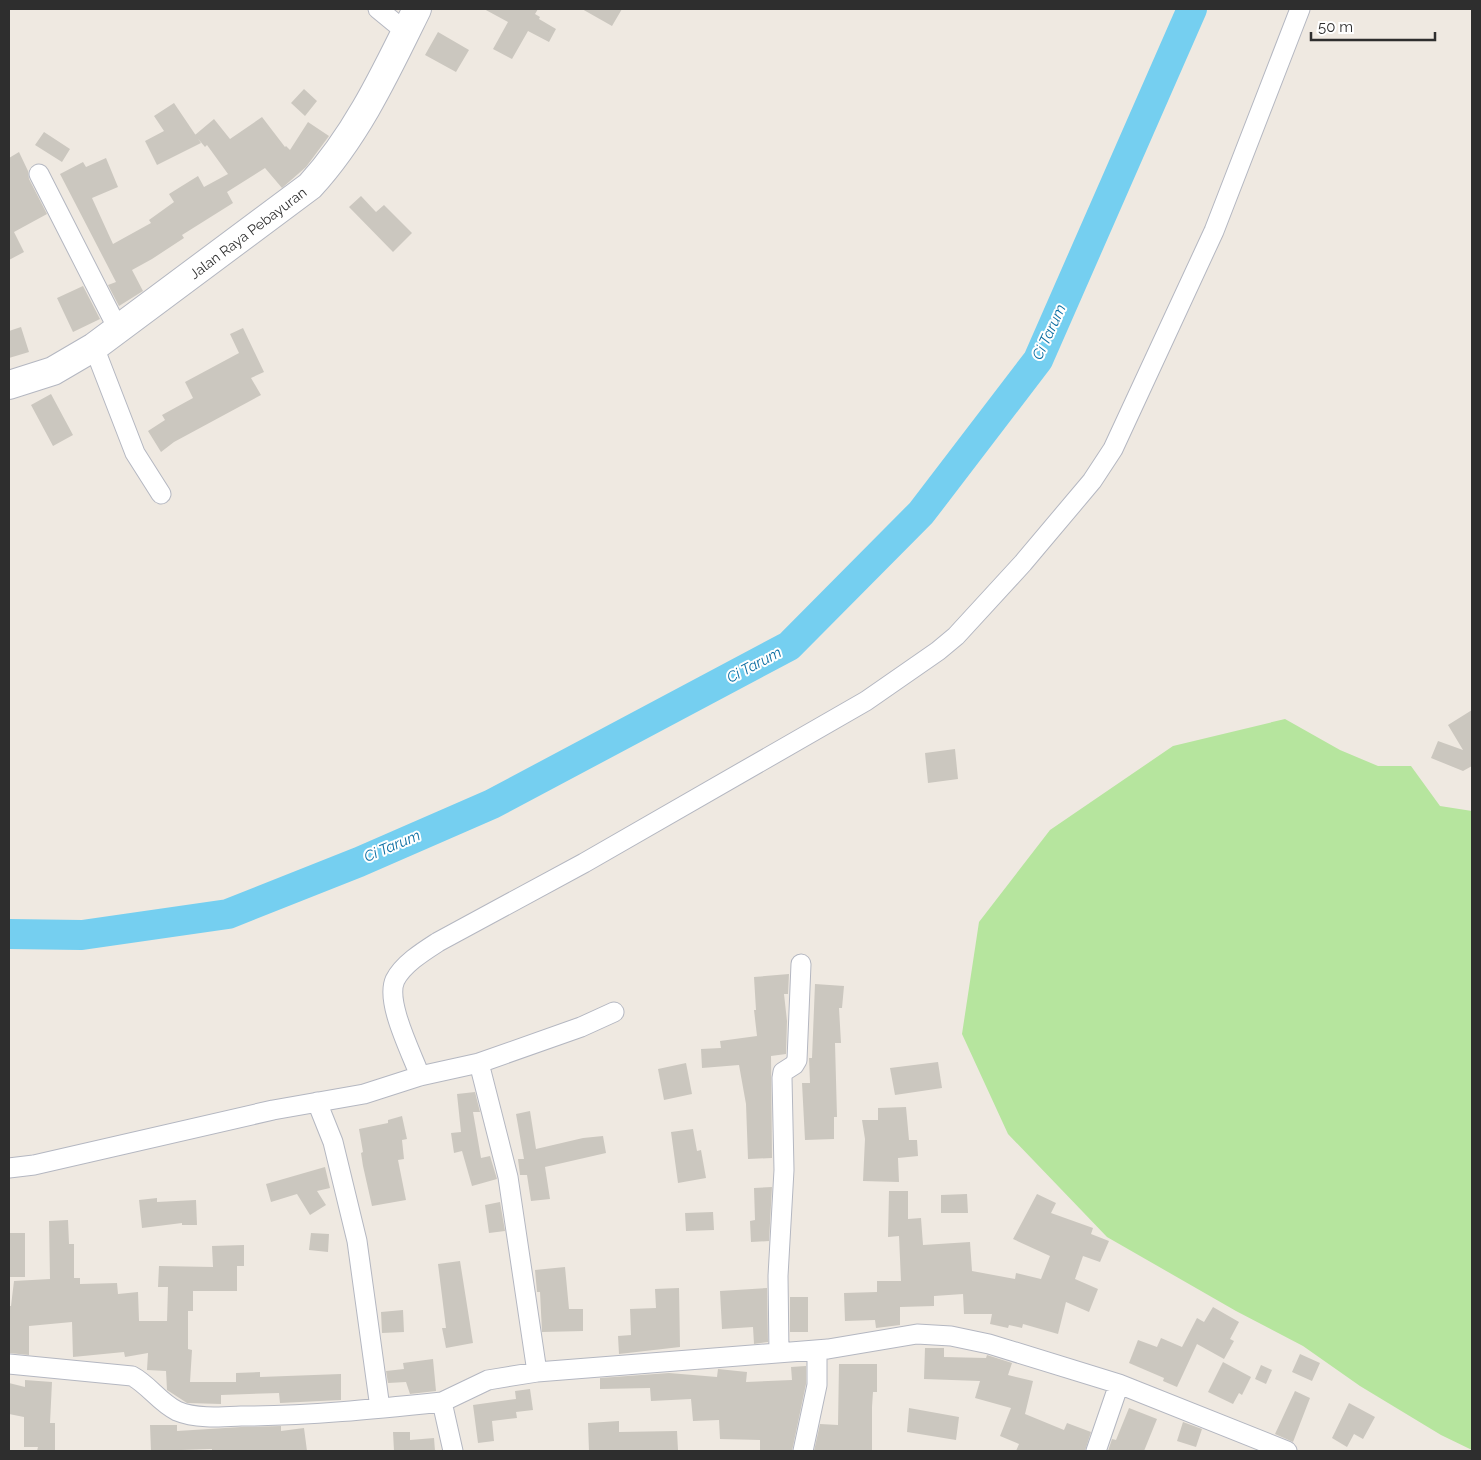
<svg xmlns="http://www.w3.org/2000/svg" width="1481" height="1460" font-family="Raleway,sans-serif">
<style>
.green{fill:#b6e59e}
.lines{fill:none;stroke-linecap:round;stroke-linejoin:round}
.river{stroke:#75cff0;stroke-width:30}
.building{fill:#cbc7bf}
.street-casing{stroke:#b4b7c1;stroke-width:21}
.secondary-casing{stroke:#b4b7c1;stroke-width:30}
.street{stroke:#fff;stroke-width:19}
.secondary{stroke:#fff;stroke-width:28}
.labels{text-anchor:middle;stroke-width:4;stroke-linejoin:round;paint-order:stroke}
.street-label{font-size:14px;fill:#2e2e2e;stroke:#fff}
.water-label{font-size:15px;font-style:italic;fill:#0d6fa3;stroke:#fff}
</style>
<rect width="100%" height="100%" fill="#efe9e1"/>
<!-- green -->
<path class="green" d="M1285,719l55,31 38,16h33l29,40 32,5v639l-31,-15 -81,-49 -57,-40 -67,-35 -129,-74 -99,-103 -46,-100 17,-112 71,-92 123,-84z"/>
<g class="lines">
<!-- river -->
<path class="river" d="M9,934l73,1 146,-21 131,-52 133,-58 297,-158 132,-133 117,-153 154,-351"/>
</g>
<!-- building -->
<path class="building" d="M484,9h54l-3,5 5,3 -1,2 17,10 -7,13 -21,-11 -16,28 -19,-10 15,-27z
M582,9h40l-10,17z
M438,32l31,18 -13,22 -31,-17z
M304,89l13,12 -12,15 -14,-13z
M174,103l27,40 -44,22 -12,-24 19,-10 -10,-15z
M262,117l23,30 1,-1 4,4 18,-28 21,14 -23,31 -24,21 -17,-20 -38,24 6,11 -51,32 2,3 -32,21 -20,11 11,21 -24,15 -11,-21 8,-3 -56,-108 23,-12 3,5 20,-9 12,29 -26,11 21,46 38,-21 -2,-3 25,-18 -5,-8 29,-18 6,11 24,-13 -21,-29 -2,2 -10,-12 19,-16 16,20z
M44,132l26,17 -8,13 -27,-17z
M19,152l9,19 1,8 18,35 -33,18 10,20 -15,8v-102z
M361,196l15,16 8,-7 28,28 -19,19 -44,-45z
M83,286l17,33 -27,13 -16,-34z
M21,327l8,25 -20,6v-27z
M243,328l21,44 -13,6 10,17 -87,47 -13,10 -13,-21 17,-11 -3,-5 31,-17 -8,-16 54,-29 -9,-19z
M51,394l22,41 -20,11 -22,-41z
M1472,710v56l-9,5 -32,-13 7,-17 25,9 -15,-25z
M955,749l3,30 -30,4 -3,-30z
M789,974l-1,20h-4l3,27 -1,33 -15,2 1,102 -24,1 -2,-55 -7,-39 -37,3 -1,-19 20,-1 -1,-7 37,-5 -3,-26h2l-2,-33z
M815,984l29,2 -2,22h-3l2,35h-6l2,74h-3v22l-29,1 -3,-57h8l-1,-25h3z
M938,1062l4,26 -47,7 -5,-27z
M686,1063l6,31 -28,6 -6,-31z
M475,1092l5,20h-7l8,46 9,-2 7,23 -25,7 -10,-35 -8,2 -3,-20 10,-1 -4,-38z
M906,1107l3,33h8l1,16 -20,2 1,24 -36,-1 2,-42 -3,-19h16v-12z
M530,1111l6,38 47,-11 20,-2 3,17 -61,14 5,32 -19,2 -4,-26h-7l-2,-16h6l-8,-45z
M402,1116l5,23 -5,1 2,19 -6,1 8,40 -34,6 -9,-40 -2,-13 2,-1 -4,-23 29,-6v-3z
M693,1129l4,22 4,-1 5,28 -28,5 -7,-51z
M325,1167l5,21 -13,3 9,14 -16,10 -13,-21 -26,8 -5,-18z
M772,1187l-3,54 -18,1 -1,-21 5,-1 -1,-32z
M889,1191h19v28l13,-1 2,27 47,-3 2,29 43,8 1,-6 25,6 9,-23 -37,-17 24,-45 19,9 -5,10 42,15 -2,6 18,7 -9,21 -17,-6 -8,23 23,10 -9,23 -23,-10 -8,32 -35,-10 -1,4 -13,-3 -1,3 -18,-4 2,-10h-28l-1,-20 -29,2v10l-34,1v18l-24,3 -1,-8 -30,1 -1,-28 33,-1v-11h24l-2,-45 -11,1z
M967,1194l1,19h-27v-18z
M157,1198v4l39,-2 1,25h-15v-2l-40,5 -3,-28z
M500,1202l5,29 -16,2 -4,-28z
M713,1212l1,18 -28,1 -1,-18z
M68,1220l1,24h5v34h6v6l37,-1 1,11 20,-2 1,29h28l1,-34h-10l1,-21 54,1 -1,-21 32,-1v21h-7v25h-44v20h-5v38l4,1 -2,32h46v-9l24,-1v5l81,-3v26l-61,3 -1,-10 -58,2v9l-34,-1 -20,-13 -1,-19 -19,-1 1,-17 -23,4 -1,-5 -51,5 -1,-35 -43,4v29l-20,-2v-47h2l3,-25 36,-2 -1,-58z
M9,1233h16v44h-16z
M311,1233l18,1 -1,18 -19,-2z
M460,1261l13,82 -27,5 -4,-20h4l-8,-64z
M565,1267l4,42h14v22l-41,1 -2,-40h-3l-2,-22z
M679,1288l1,59 -61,7 -1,-18 13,-1 -1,-26 26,-1 -1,-19z
M767,1288l1,54 -14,2 -1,-17 -31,2 -2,-38z
M790,1297h18v35h-18z
M1213,1307l26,15 -9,17 4,2 -10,18 -27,-15 -20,43 -14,-6 1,-3 -35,-15 9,-23 19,7 4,-9 21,9 15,-29 7,4z
M403,1310l1,22 -22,1 -1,-21z
M925,1348h19v9l42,1 1,-3 25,8 -4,12 25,6 -8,33 39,16 3,-7 24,9 -6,19h-69l3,-7 -19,-8 11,-28 -36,-10 5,-17 -56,-2z
M1300,1354l20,9 -8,18 -20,-9z
M433,1359l3,32 -26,3 -4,-12 -18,1 -2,-12 18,-2 -1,-6z
M1223,1362l28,15 -9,18 -3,-2 -6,11 -25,-12z
M839,1364h38v28h-4l-1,15v44h-58l6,-27 18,1z
M1261,1365l11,5 -6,14 -11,-5z
M806,1366v18l-14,67h-32v-11l-40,-1 -1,-19 -26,1 -2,-22 -40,2 -1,-13 -50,1v-11l69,-5 48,4 1,-8 29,3 -1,10 46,-2 -1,-13z
M25,1380l27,2 -2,41h5v28h-18l1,-4h-14v-30l-15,-3v-31l16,4z
M530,1389l3,21 -17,2 1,6 -25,3 2,20 -16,2 -5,-38 43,-6 -1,-8z
M1295,1391l15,7 -17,44 -18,-8z
M1349,1403l26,14 -12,22 -9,-5 -7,13 -15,-9z
M909,1408l50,9 -3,23 -49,-8z
M1129,1408l28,11 -13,32h-36l4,-12 4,1z
M619,1421v11l58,-1 1,19 -89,1 -1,-28z
M1183,1422l19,7 -6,18 -19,-6z
M150,1425h27v6l64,-4 40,-1v5l23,-3 3,23h-95v-2l-61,2z
M393,1432h17v8l24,-2 1,13h-41z"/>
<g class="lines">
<!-- street casing -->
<g class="street-casing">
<path id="street" d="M378,9l28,23
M39,174l79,155
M94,347l41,106 26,41
M479,1063l29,114 29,195
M420,1076c-8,-22 -35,-74 -25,-96 8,-16 29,-29 43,-38l146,-79 282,-162 72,-50 18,-15 67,-73 69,-82 21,-32 101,-218 86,-222
M317,1102l16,40 24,99 23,167
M9,1168l25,-3 239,-55 91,-16 56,-18 59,-13 102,-36 33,-15
M779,1353l-1,-77 6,-106 -2,-92 1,-6 11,-7 3,-5 4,-96
M9,1364l123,12c17,9 27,26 45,35 19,8 44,6 64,5 67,0 134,-7 201,-14
M453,1451l-11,-49 46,-22 49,-8 291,-23 89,-15 34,2 38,8 130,40 168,67
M803,1451l14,-66v-35
M1096,1451l23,-67"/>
</g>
<!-- secondary casing -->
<g class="secondary-casing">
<path id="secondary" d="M9,385l44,-14 41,-24 216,-161c47,-51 77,-116 107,-177"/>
</g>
<!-- street -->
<use href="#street" class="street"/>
<!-- secondary -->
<use href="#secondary" class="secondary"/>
</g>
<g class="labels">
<!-- street labels -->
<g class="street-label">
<text transform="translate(248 233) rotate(-37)" y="5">Jalan Raya Pebayuran</text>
</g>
<!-- water labels -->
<g class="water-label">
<text transform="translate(1049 332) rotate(-65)" y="5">Ci Tarum</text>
<text transform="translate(754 665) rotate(-28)" y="5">Ci Tarum</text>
<text transform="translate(392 846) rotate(-23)" y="5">Ci Tarum</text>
</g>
</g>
<!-- border -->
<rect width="1481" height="1460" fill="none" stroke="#2e2e2e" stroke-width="20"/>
<!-- scale -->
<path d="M1311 32v8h124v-8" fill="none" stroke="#2e2e2e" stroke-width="2.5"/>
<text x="1318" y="32" font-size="15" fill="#2e2e2e" stroke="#ffffff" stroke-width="4" paint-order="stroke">50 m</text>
</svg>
